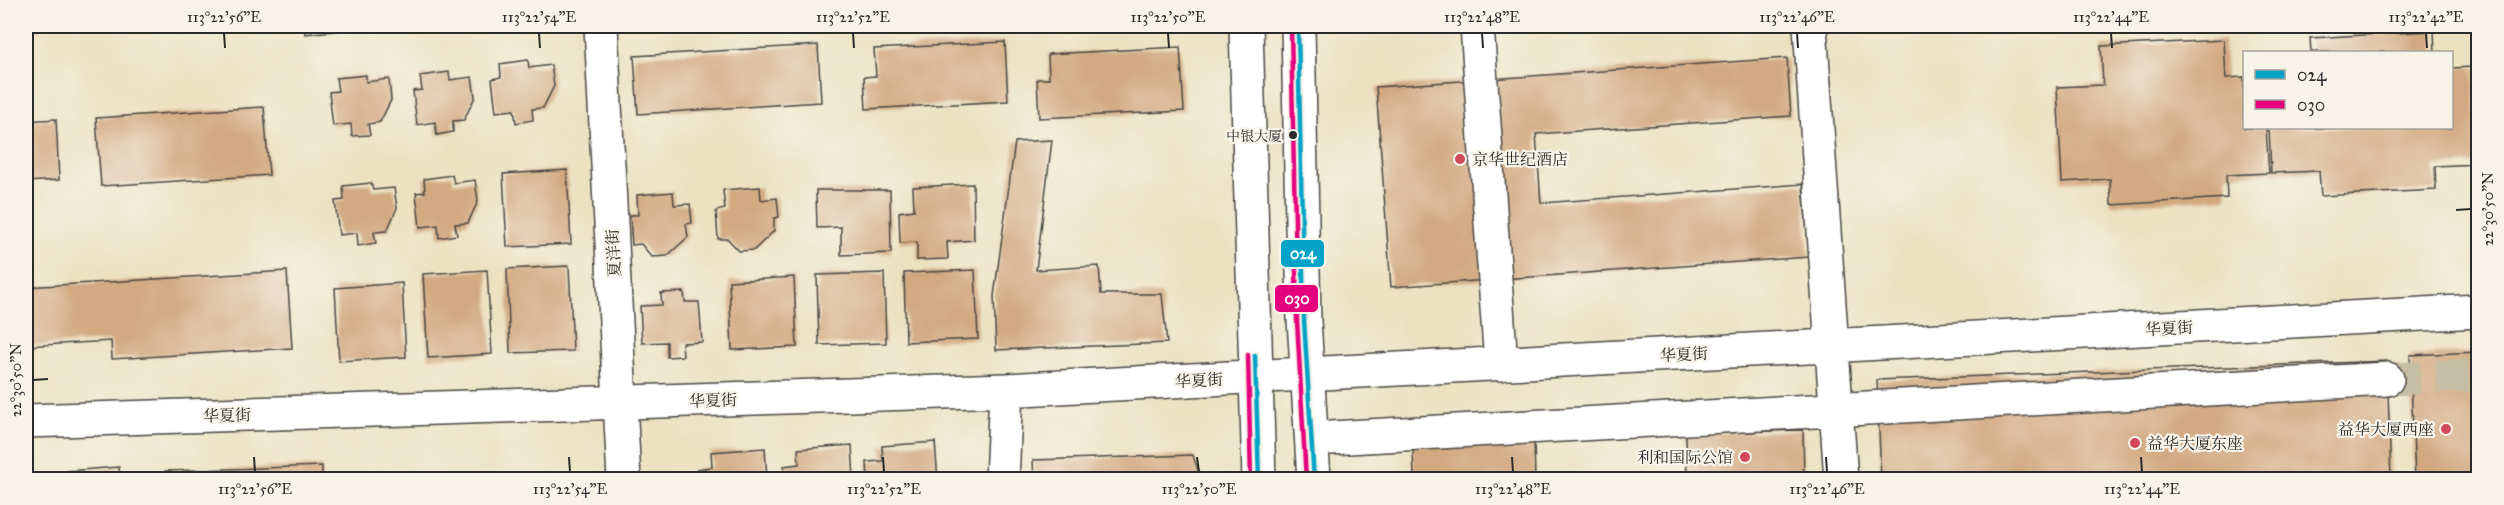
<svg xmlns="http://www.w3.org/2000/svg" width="2504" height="505" font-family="'IM FELL Great Primer','Noto Serif SC',serif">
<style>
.building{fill:#d2a981}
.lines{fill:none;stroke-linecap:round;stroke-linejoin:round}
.minor-tunnel{stroke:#c5bda4;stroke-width:33;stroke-dasharray:33 16;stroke-linecap:butt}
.minor-casing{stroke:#484642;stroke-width:36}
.tertiary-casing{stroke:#484642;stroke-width:36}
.minor{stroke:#fff;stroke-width:33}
.tertiary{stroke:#fff;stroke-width:33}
.bus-1-casing{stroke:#f7f3e8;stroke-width:9}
.bus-2-casing{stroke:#f7f3e8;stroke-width:9}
.bus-1{stroke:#02a3c6;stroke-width:4.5}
.bus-2{stroke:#e5007d;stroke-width:4.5}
.ticks{fill:none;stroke:#2b2b2b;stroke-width:2}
.bus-dot{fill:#2b2b2b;stroke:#f7f3e8;stroke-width:2}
.poi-dot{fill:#d1495b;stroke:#f7f3e8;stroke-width:2}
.labels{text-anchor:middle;stroke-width:4.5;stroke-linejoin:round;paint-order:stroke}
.bus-label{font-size:14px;fill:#2b2b2b;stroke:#f7f3e8;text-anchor:end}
.poi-label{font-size:16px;fill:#2b2b2b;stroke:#f7f3e8;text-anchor:start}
.street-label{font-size:16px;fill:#2b2b2b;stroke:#f7f3e8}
.line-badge{stroke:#f7f3e8;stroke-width:2}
.badge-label{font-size:16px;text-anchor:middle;font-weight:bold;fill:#fff}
.neatline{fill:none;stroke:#2b2b2b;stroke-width:2}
.ticks-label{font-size:15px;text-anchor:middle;fill:#2b2b2b}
</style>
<rect width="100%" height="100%" fill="#f7f3e8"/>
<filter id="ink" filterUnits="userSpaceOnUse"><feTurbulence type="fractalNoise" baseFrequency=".0167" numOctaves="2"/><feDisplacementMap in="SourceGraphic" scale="12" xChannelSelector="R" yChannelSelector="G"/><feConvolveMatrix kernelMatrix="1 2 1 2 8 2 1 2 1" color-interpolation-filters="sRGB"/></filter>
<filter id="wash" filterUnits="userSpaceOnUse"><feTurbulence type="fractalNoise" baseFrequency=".008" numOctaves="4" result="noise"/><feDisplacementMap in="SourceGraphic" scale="24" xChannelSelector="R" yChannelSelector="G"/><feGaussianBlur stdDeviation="1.35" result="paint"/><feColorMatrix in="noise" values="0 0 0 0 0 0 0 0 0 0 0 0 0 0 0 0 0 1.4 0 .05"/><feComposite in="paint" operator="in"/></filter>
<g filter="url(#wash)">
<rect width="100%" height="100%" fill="#ece2c2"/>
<g id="blocks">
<!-- building -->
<path class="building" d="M26,26h13l1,4 -14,1z
M304,26h68v1l-67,7z
M2434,31l1,21h-124l-1,-14z
M2224,40l2,38 18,-1v51h22l3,45 -43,2 1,23 -116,7 -1,-26 -48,3 -5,-95 46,-2 -2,-39z
M1005,42l3,59 -142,8 -2,-32 12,-1 -2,-27z
M818,45l3,57 -183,12 -4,-58z
M1180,47l4,64 -145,7 -2,-39h12l-1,-25z
M1787,58l4,58 -255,18 5,69 262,-19 6,73 -418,30 -15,-200z
M528,60l1,8 22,-3 3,21 -11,22 -11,1 1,11 -17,3 -2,-13 -18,2 -4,-33 9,-2 -1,-13z
M2473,67l5,97 -43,2 1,24 -115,6 -2,-25 -48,2 -2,-45h183v-60z
M2474,68h4v43h-1z
M449,72l1,8 22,-3 3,20 -11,23 -11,1v11l-16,3 -2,-13 -18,3 -4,-34 9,-1 -2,-14z
M366,75v7l23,-3 2,21 -11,22 -12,2 2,11 -18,1 -1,-12 -18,2 -4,-34 9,-1 -2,-13z
M264,107l5,68 -168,11 -5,-68z
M56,119l3,61 -33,2v-61z
M1052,140l-16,130 63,-4 2,28h61l5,49 -171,7 -2,-54 21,-154z
M567,170l4,74 -64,3 -4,-73z
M452,175l2,8 21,-3 3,21 -10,22 -13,1 2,11 -18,3 -1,-13 -18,2 -4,-34 9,-1 -1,-13z
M371,183l2,7 21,-2 3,20 -10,23 -13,1 2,11 -18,3 -1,-13 -18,2 -4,-34 9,-1 -1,-14z
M973,184l1,56 -27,2 1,17 -31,1v-18l-17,1 -1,-31 15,-2 -1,-23z
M760,187l1,13 16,-2 2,19 -5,1v13l-20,19 -15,1 -11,-12h-10l-2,-28 9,-2 -2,-19z
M816,190h74l1,63 -50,2v-28l-24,1z
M673,192l1,13 16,-1 2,19 -6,1 2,13 -21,19 -15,1 -11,-13 -9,1 -2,-30h8l-1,-20z
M569,266l4,85 -63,2 -3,-84z
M487,270l5,84 -64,4 -5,-84z
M975,270l3,69 -72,3 -2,-69z
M287,271l5,77 -180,11 -1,-18 -85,5v-59z
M884,273l2,70 -67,2 -2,-70z
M794,277l3,70 -65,3 -3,-69z
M402,283l4,74 -67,4 -4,-73z
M684,292l1,10h14l3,40 -20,1 1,13 -16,1v-15l-25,1 -2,-37 22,-1 -1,-12z
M2478,352v128h-63l-5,-125z
M2387,361l4,119h-510l-4,-100z
M1803,430l1,50h-117l-1,-46z
M935,442l3,38h-70l-1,-18 16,-1 -1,-15z
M1534,442l1,38h-121l-1,-34z
M852,445l2,35h-69l-1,-14 15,-2 -1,-15z
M765,448l2,32h-70v-11l15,-2 -1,-15z
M1193,455l8,25h-167l-1,-20z
M322,466v14h-157v-9z
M119,467l1,13h-52l-1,-9z
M553,475l1,5h-30v-3z"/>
</g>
</g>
<g filter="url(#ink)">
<use href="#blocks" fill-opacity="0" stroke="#484642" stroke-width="1.5"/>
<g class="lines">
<!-- minor-tunnel -->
<path class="minor-tunnel" d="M2387,379l91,-4"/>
<!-- minor casing -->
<g class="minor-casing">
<path id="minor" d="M601,26l23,454
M1477,26l24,338
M1810,26l31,454
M26,421l980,-31 1472,-79
M1312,439l1075,-60
M1002,480l4,-90"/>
</g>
<!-- tertiary casing -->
<g class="tertiary-casing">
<path id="tertiary" d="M1246,26l13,454
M1298,26l6,294 10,160"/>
</g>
<!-- minor -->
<use href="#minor" class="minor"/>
<!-- tertiary -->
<use href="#tertiary" class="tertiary"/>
<!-- bus-1 casing -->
<g class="bus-1-casing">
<path id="bus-1" d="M1298,26l6,294 10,160
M1255,355l4,125"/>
</g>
<!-- bus-2 casing -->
<g class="bus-2-casing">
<path id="bus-2" d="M1291,26l6,294 9,160
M1248,355l3,125"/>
</g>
<!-- bus-1 -->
<use href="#bus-1" class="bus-1"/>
<!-- bus-2 -->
<use href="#bus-2" class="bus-2"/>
</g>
</g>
<!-- ticks -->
<path class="ticks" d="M224,33l1,15M539,33l1,15M853,33l1,15M1168,33l1,15M1482,33l1,15M1797,33l1,15M2111,33l1,15M2426,33l1,15M2456,210l15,-1M33,380l15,-1M254,457l1,15M569,457l1,15M883,457l1,15M1197,457l2,15M1512,457l1,15M1826,457l1,15M2141,457l1,15"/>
<!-- markers -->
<circle class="bus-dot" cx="1293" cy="135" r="5"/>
<g class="poi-dot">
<circle cx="1460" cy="159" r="6"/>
<circle cx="2446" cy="429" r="6"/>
<circle cx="2135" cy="443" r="6"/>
<circle cx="1745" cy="457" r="6"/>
</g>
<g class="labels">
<!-- bus labels -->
<g class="bus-label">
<text x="1282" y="141">中银大厦</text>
</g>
<!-- poi labels -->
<g class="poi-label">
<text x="1472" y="165">京华世纪酒店</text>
<text x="2434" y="435" text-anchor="end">益华大厦西座</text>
<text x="2147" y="449">益华大厦东座</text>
<text x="1733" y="463" text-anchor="end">利和国际公馆</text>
</g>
<!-- street labels -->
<g class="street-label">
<text transform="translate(613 253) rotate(-93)" y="6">夏洋街</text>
<text transform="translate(2169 328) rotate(-3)" y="6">华夏街</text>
<text transform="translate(1684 354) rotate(-3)" y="6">华夏街</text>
<text transform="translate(1199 380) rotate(-3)" y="6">华夏街</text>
<text transform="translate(713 400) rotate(-2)" y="6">华夏街</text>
<text transform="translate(227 415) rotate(-2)" y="6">华夏街</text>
</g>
</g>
<g class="line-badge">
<rect x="1280" y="239" width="45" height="29" rx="6" fill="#02a3c6"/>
<rect x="1274" y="284" width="45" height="29" rx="6" fill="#e5007d"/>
</g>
<g class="badge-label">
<text x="1303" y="259">024</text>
<text x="1297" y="304">030</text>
</g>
<!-- margin -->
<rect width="2504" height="505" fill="none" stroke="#f7f3e8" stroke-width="66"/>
<!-- legend -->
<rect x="2243" y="51" width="210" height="78" fill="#f7f3e8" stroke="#a5a39c" stroke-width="1.5"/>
<rect x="2255" y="70" width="30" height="9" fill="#02a3c6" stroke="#a5a39c" stroke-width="1.5"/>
<text x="2297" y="81" font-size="18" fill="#2b2b2b">024</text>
<rect x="2255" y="100" width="30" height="9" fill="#e5007d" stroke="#a5a39c" stroke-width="1.5"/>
<text x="2297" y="111" font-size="18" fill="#2b2b2b">030</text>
<rect x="33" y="33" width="2438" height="439" class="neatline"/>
<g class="ticks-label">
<text x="224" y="22">113°22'56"E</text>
<text x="539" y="22">113°22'54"E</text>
<text x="853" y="22">113°22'52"E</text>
<text x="1168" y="22">113°22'50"E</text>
<text x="1482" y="22">113°22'48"E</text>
<text x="1797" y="22">113°22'46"E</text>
<text x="2111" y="22">113°22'44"E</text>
<text x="2426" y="22">113°22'42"E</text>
<text transform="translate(2488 209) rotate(-90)" y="5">22°30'50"N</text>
<text transform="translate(16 380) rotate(-90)" y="5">22°30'50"N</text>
<text x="255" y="494">113°22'56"E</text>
<text x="570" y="494">113°22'54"E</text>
<text x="884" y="494">113°22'52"E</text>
<text x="1199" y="494">113°22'50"E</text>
<text x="1513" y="494">113°22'48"E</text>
<text x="1827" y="494">113°22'46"E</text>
<text x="2142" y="494">113°22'44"E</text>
</g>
</svg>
